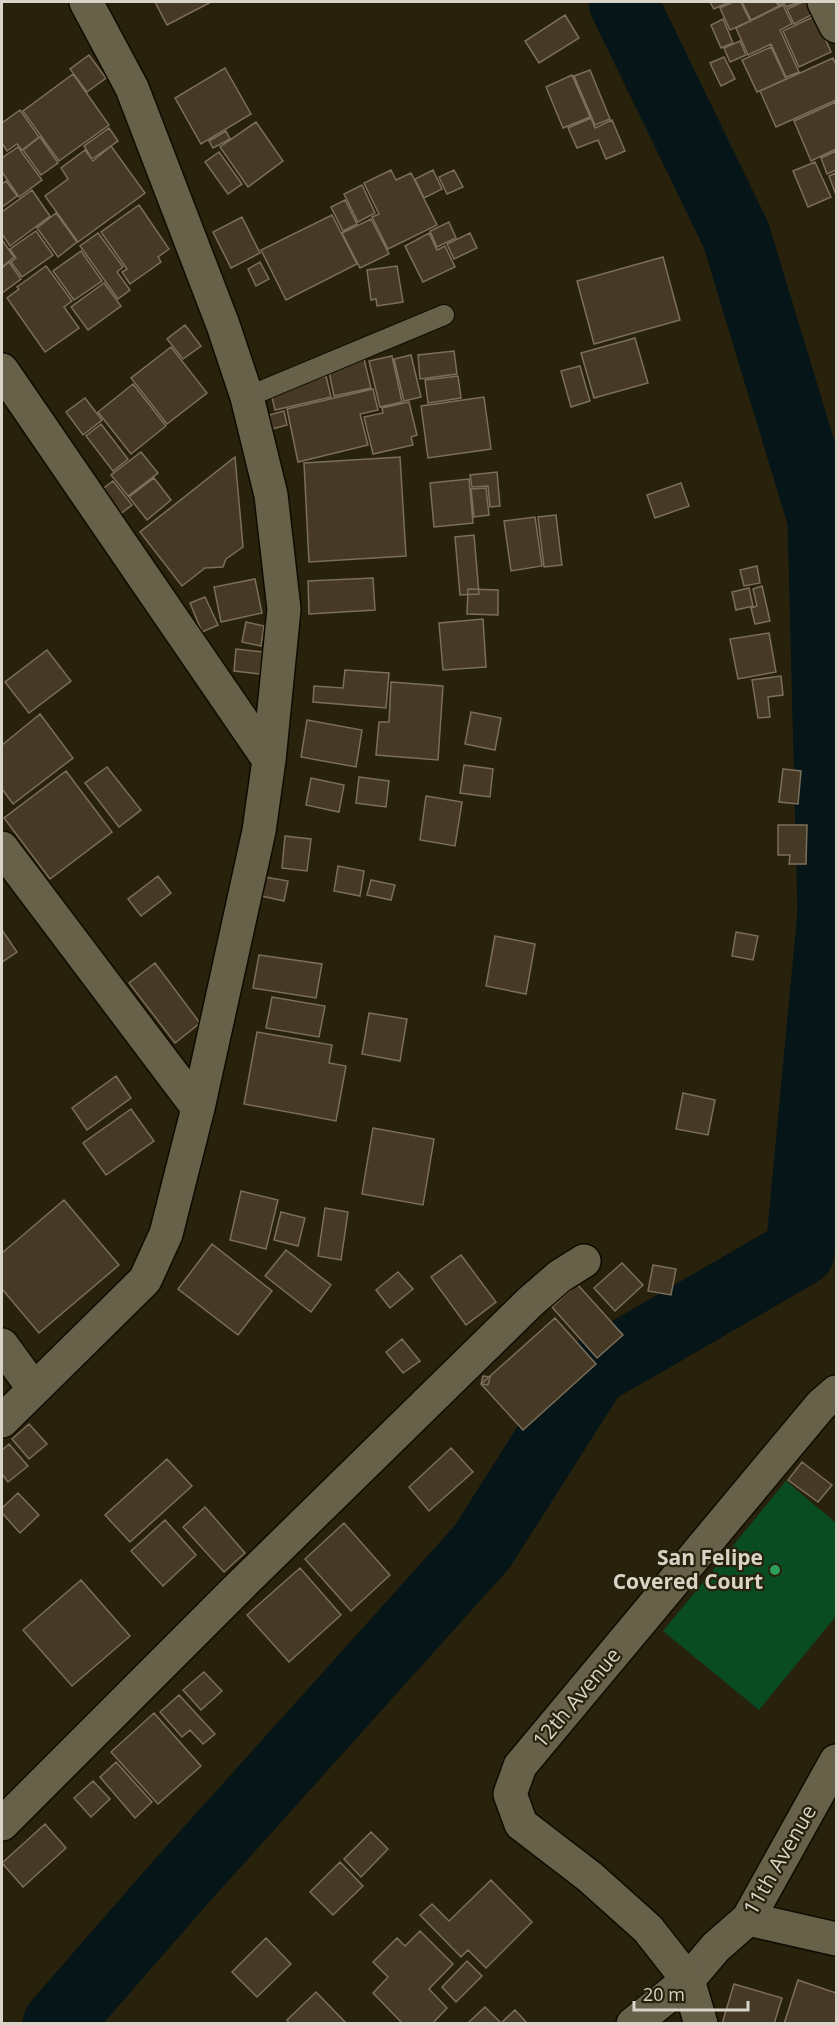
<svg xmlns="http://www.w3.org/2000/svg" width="838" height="2025" font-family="'Open Sans',sans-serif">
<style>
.green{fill:#094c24}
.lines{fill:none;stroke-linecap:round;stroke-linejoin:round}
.river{stroke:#051518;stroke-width:69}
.building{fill:#463926;stroke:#7c6f59;stroke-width:1.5}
.service-casing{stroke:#100b00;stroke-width:22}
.minor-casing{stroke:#100b00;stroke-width:36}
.tertiary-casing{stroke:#100b00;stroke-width:36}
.service{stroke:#68614a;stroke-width:20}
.minor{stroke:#68614a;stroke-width:33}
.tertiary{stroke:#68614a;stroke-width:33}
.leisure-dot{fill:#2e9e5b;stroke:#28210c;stroke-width:2}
.labels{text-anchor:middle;stroke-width:4.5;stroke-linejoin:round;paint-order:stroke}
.poi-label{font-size:21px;font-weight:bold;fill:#d8d4c7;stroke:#28210c;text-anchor:end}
.street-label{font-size:21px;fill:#d8d4c7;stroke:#28210c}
</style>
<rect width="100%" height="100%" fill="#28210c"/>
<!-- green -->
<path class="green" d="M786,1481l50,42v93l-77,94 -96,-79z"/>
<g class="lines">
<!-- river -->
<path class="river" d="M57,2024l122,-140 303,-337 111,-175 207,-120 32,-339 -10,-394 -86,-284 -113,-233"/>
</g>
<!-- building -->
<path class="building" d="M155,2h56l-44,23z
M710,2h19l-15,7z
M733,2h8l9,19 -20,9 -10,-22z
M742,2h34l3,4 -28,14z
M778,2h21l-13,5 -2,-4 -4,2z
M803,2h7l5,11 -21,11 -7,-15z
M783,5l9,19 -12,6 19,42 -13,5 -15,-33 -23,11 -12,-27z
M565,15l14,23 -40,25 -14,-22z
M815,16l16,36 -32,15 -16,-36z
M723,19l10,24 -12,5 -10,-23z
M740,41l6,14 -16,7 -6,-14z
M771,47l15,32 -29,13 -15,-32z
M89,55l17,23 -19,14 -17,-23z
M724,57l11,22 -14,7 -11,-23z
M833,58l3,7v35l-60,27 -16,-36z
M225,68l26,46 -50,30 -26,-46z
M590,70l20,49 -15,6 -21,-49z
M73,74l36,51 -50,36 -36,-50z
M572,75l18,42 -27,11 -17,-41z
M836,102v47l-25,12 -17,-40z
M20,110l19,27 -17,13 -5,-6 -10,7 -5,-8v-20z
M591,118l4,10 17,-8 13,31 -19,8 -8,-19 -21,8 -9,-20z
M256,122l27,39 -35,26 -28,-40z
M109,128l9,13 -26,18 -8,-13z
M226,131l4,8 -17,9 -4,-7z
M40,137l18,26 -17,12 -18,-25z
M111,146l34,47 -67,49 -33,-46 23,-17 -7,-11 24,-18 8,11z
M18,147l24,33 -23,17 -17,-25v-14z
M836,151v19l-9,4 -6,-16z
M219,152l23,32 -14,10 -23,-32z
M815,162l16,35 -23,10 -15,-36z
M391,170l5,10 15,-7 26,52 -49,24 -16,-32 7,-3 -15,-31z
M433,170l9,19 -18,9 -9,-19z
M454,170l9,17 -16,7 -8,-17z
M836,173v22l-7,-19z
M6,181l11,15 -15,11v-23z
M362,185l13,28 -17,9 -14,-28z
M32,190l18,26 -40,30 -8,-12v-22z
M345,200l12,24 -14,7 -12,-24z
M139,205l30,44 -11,8 3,5 -31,22 -8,-12 5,-3 -26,-37z
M56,213l21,29 -19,15 -21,-29z
M332,215l25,49 -71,36 -25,-50z
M242,217l18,36 -29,15 -18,-36z
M371,219l18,35 -29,14 -18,-35z
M449,222l7,16 -19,9 -7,-16z
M36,231l17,24 -31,22 -11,-15 5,-4 -6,-9z
M98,233l25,34 -6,5 13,18 -12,9 -38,-53z
M429,233l8,17 8,-4 10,21 -32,15 -18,-36z
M470,233l7,15 -23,11 -7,-15z
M2,240l12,17 -12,10z
M81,251l21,30 -28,19 -21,-29z
M663,257l17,63 -86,24 -17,-63z
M9,262l12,17 -19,14v-25z
M260,262l9,17 -13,7 -8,-17z
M46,266l26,35 -8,6 15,21 -34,24 -38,-54 12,-9 -2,-2z
M397,266l6,36 -26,4 -1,-7 -5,1 -4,-30z
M104,283l17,23 -33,24 -17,-23z
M185,325l16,21 -18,13 -16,-20z
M635,338l13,45 -54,15 -13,-45z
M171,347l36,46 -40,31 -36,-46z
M454,351l3,23 -37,5 -2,-24z
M411,355l10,42 -17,4 -10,-42z
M392,356l10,46 -22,5 -11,-46z
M364,359l7,29 -37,8 -6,-29z
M580,366l10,35 -19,6 -10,-36z
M326,376l5,21 -56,13 -5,-21z
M458,376l3,22 -33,5 -3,-23z
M133,384l33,42 -35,28 -33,-42z
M373,389l5,21 -18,4 8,31 -70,17 -11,-53z
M484,397l7,52 -63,9 -7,-52z
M85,398l17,22 -19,15 -17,-23z
M409,402l8,33 -6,2 2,8 -40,9 -9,-37 19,-4 -1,-5z
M284,411l3,14 -15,4 -3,-14z
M101,424l27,35 -15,12 -27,-35z
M141,452l17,21 -30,23 -17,-21z
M235,457l8,90 -17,12 -3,8 -18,1 -23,18 -42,-54z
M400,457l6,99 -97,6 -5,-99z
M497,472l3,34 -10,1 -2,-21 -16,1 -2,-12z
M154,478l17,22 -24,20 -18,-23z
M469,479l4,44 -39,4 -4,-44z
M113,481l19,24 -13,10 -19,-24z
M681,483l8,23 -34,12 -8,-23z
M486,488l3,27 -15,2 -3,-28z
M556,515l6,50 -18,2 -6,-50z
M535,517l7,49 -31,5 -7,-50z
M474,535l5,59 -19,1 -5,-58z
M757,566l3,17 -16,3 -4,-16z
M373,578l2,32 -66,4 -1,-33z
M255,579l7,34 -41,9 -7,-35z
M762,586l8,35 -15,3 -4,-16 6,-2 -4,-17z
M749,588l4,18 -17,4 -4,-18z
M468,589l30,1v25l-31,-1z
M205,597l13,28 -16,7 -12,-29z
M483,619l3,48 -43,3 -4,-47z
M246,622l18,4 -3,20 -19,-4z
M769,633l7,39 -38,7 -8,-40z
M236,649l27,3 -3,22 -26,-3z
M47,650l24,31 -42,32 -24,-31z
M345,670l44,3 -3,35 -73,-6 1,-16 29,2z
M781,676l2,19 -15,2 2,20 -12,1 -6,-38z
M391,682l52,4 -5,74 -62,-5 3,-33h10z
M471,712l30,6 -6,32 -30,-6z
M40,714l33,44 -60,46 -11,-15v-44z
M307,720l55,10 -6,37 -55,-10z
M464,765l29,4 -3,28 -30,-4z
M107,767l34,43 -22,17 -34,-44z
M783,769l18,2 -3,33 -19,-2z
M66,771l46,61 -62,47 -46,-61z
M359,777l30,4 -3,26 -30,-4z
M311,778l33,7 -5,27 -33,-7z
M426,796l36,6 -7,44 -35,-6z
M778,825h29l-1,39h-17l1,-9h-12z
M285,836l26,3 -4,32 -25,-3z
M338,866l26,5 -4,25 -26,-5z
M158,876l13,17 -30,23 -13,-17z
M265,877l23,4 -4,20 -23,-5z
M371,880l24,5 -4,15 -24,-5z
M2,930l15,22 -15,10z
M736,932l22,4 -5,24 -21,-4z
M495,936l40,8 -9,50 -40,-8z
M259,955l63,9 -6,34 -63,-10z
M155,963l45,60 -25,20 -46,-60z
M272,997l53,9 -6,31 -53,-9z
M369,1013l38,6 -7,42 -38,-7z
M257,1032l75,13 -3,18 17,3 -10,55 -92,-17z
M116,1076l15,22 -44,32 -15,-22z
M683,1093l32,7 -7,35 -32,-6z
M131,1109l23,32 -48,34 -23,-32z
M373,1128l61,11 -11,66 -61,-11z
M241,1191l37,9 -12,49 -36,-9z
M64,1200l55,65 -80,68 -37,-44v-36z
M325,1208l23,4 -7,48 -23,-4z
M281,1212l24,6 -7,28 -24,-6z
M212,1244l60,47 -34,44 -60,-46z
M286,1250l45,35 -20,27 -46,-36z
M461,1255l35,47 -30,23 -35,-48z
M622,1263l21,22 -28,26 -21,-23z
M653,1265l23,4 -5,26 -23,-4z
M398,1272l15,17 -23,19 -14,-18z
M577,1284l46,51 -26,23 -45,-51z
M555,1318l41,46 -73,66 -42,-46z
M402,1339l18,22 -17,12 -17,-21z
M483,1376l7,1 -2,8 -7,-1z
M29,1424l18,20 -18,15 -17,-20z
M9,1444l19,22 -20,16 -6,-8v-24z
M451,1448l22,24 -44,39 -20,-24z
M167,1459l25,27 -62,56 -25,-27z
M802,1462l30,23 -14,17 -30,-22z
M18,1493l21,22 -19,18 -18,-20v-5z
M205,1507l40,46 -21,19 -41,-45z
M165,1520l31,35 -33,31 -32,-35z
M344,1523l46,52 -39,36 -46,-52z
M300,1568l41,47 -52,47 -42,-47z
M81,1580l49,56 -58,50 -49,-56z
M204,1672l18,19 -21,19 -18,-20z
M179,1695l36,39 -12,10 -13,-14 -8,7 -22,-25z
M154,1713l47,53 -43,38 -47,-52z
M116,1762l36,40 -17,16 -35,-41z
M93,1781l17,18 -19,18 -17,-19z
M45,1824l21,24 -43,39 -21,-24z
M371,1832l17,17 -27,28 -17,-18z
M340,1862l23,24 -30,29 -23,-23z
M491,1880l41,42 -46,46 -18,-18 -7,7 -41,-42 12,-11 17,17z
M420,1931l33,33 -24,25 18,19 -15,16h-29l-30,-31 15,-16 -15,-15 24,-24 8,8z
M266,1938l25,26 -34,33 -25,-25z
M467,1961l15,15 -26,26 -14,-15z
M798,1980l38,13v31h-52z
M734,1984l48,14 -8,26h-52z
M316,1992l29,30 -1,2h-54l-3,-4z
M485,2007l16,16 14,-13 13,14h-57l-2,-2z"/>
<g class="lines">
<!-- service casing -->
<g class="service-casing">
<path id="service" d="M247,397l197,-82"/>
</g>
<!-- minor casing -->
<g class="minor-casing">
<path id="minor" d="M2,370l267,390
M2,848l196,260
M2,1345l32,44
M2,1421l143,-141 21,-46 32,-126 61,-277 10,-71 15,-151 -13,-114 -24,-98 -24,-72 -91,-237 -46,-86
M2,1824l239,-239 289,-283 30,-26 24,-15
M748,1919l88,20
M633,2024l55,-44 28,-33 32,-28 88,-158"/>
</g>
<!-- tertiary casing -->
<g class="tertiary-casing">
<path id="tertiary" d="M824,2l12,24
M701,2024l-13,-44 -40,-51 -58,-52 -69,-53 -11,-30 10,-28 301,-361 15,-13"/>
</g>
<!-- service -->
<use href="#service" class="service"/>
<!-- minor -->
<use href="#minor" class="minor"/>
<!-- tertiary -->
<use href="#tertiary" class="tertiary"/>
</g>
<!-- markers -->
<circle class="leisure-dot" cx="775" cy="1570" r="6"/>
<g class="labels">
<!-- poi labels -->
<g class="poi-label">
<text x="763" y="1565">San Felipe<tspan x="763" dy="24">Covered Court</tspan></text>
</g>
<!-- street labels -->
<g class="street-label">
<text transform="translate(577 1698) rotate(-50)" y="7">12th Avenue</text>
<text transform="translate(780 1860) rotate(-60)" y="7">11th Avenue</text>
</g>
</g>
<!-- border -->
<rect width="838" height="2025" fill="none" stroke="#d8d4c7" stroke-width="6"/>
<!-- scale -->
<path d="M634 2001v9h114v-9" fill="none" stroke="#d8d4c7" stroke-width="3"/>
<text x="643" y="2001" font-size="18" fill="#d8d4c7" stroke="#28210c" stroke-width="4.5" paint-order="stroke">20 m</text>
</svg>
